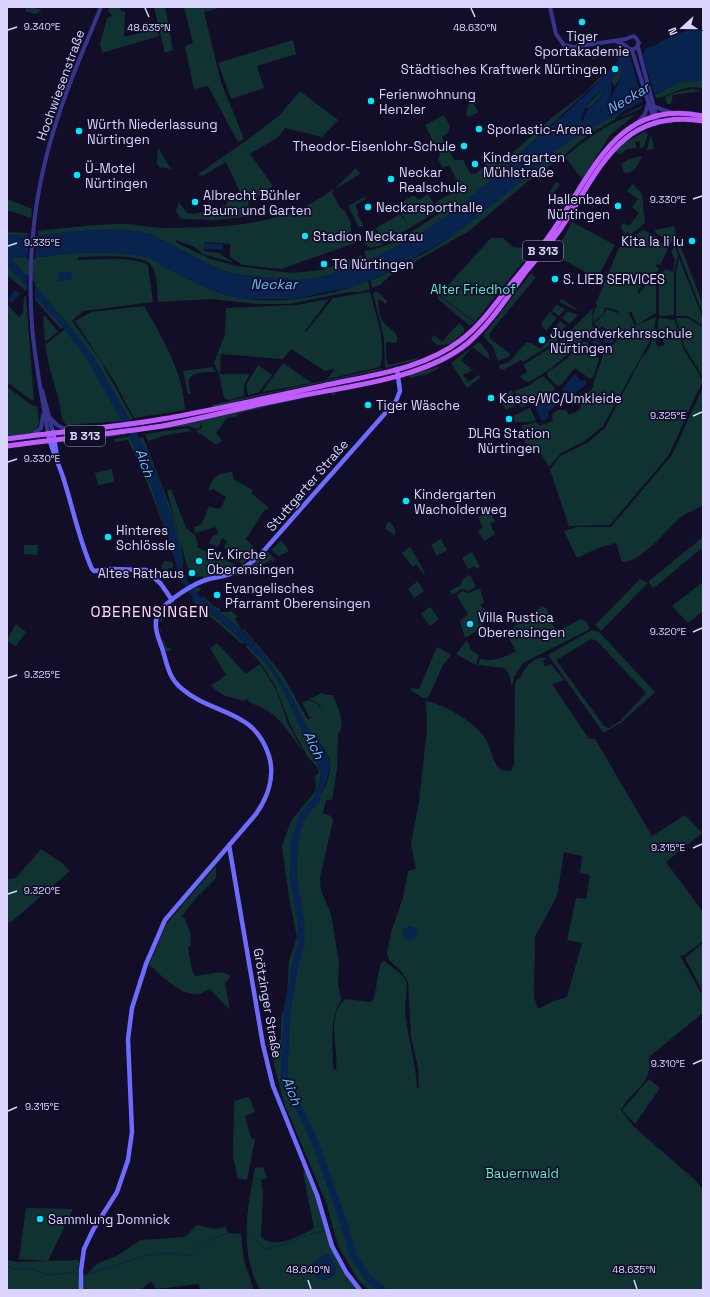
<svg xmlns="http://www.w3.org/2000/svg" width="710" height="1297" font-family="'Space Grotesk',sans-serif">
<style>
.green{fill:#103331;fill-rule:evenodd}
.water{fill:#08234d;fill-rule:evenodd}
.pier{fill:#120e28}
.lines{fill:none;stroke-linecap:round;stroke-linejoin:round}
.stream{stroke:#08234d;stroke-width:1}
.canal{stroke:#08234d;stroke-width:4}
.river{stroke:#08234d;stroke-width:7}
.tertiary{stroke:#37358b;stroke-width:4}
.secondary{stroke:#6d6cff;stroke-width:4.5}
.primary{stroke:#c05cff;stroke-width:5}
.ticks{fill:none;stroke:#d9d5ff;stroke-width:1.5}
.poi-dot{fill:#01e9ff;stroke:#120e28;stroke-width:1.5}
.labels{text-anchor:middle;stroke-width:3.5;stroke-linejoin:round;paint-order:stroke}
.shield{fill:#120e28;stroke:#9d99be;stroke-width:1}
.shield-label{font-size:12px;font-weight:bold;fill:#d9d5ff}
.poi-label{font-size:13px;fill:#d9d5ff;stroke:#120e28;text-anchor:start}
.street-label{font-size:13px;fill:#d9d5ff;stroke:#120e28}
.park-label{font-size:13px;fill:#58e9c2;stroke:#120e28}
.water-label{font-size:14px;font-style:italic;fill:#63b9ff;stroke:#120e28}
.quarter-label{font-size:15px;letter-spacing:1px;fill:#ffd7f1;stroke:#120e28}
.ticks-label{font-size:10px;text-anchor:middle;fill:#d9d5ff;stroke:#120e28;stroke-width:3.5;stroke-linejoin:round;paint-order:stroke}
</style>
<rect width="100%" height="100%" fill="#120e28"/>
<!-- green -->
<path class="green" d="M30,7l12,3 -6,4 -11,-3 1,-3 3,1z
M110,7h9l2,4 4,1 -1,25 33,-8 2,7 -57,17 -2,-9 7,-26 6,-2 -5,-5z
M154,7h11l8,43 -8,3z
M184,7h39l-19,5 17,70 23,57 -6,3 -30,-56 -14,3 -9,-43 8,-3z
M293,40l3,14 -39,12 7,22 -33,11 -13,-36z
M622,48l1,6 -5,5c-6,-8 -15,-7 -24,-4l1,4h-2l-2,-8z
M621,69v7l-6,10 -4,-5z
M605,75l-115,106 -40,33 -32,22 -51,25 -3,-10c29,-3 55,-25 79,-40l-6,-5 -1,-4 25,-14 -12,-23 -6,3 -5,-9 2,-4 -15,-30 19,-10 6,11 -2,7 -6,4 12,23h9l7,13 5,1 11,-9 -5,-8 3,-4 13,11h3l54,-48 33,-25 13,-14z
M703,81v7c-22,-4 -28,7 -47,10l-1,-3 24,-13z
M606,86l-7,13 -10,9 -3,-1z
M692,89l10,2 -29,4 -2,9h-4l-2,-7 12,-5z
M300,91l38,29 -16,17 -37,-9 -7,9 -28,17 23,32 -25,17 4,13 -37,4 -34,-1 -5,-8 3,-9 8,11 8,1 31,-9 1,-3 14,-8 -15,-32 -24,14 -4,-2 45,-31 37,-28z
M470,97l8,15 -8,5 -4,-2z
M643,101l-22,11 -7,8 -26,15 -30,25 -32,23 -57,48 -78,44 -11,10 -8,3 -1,-8 10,-4c23,-13 49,-24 71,-40 36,-26 67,-56 101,-84 26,-21 59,-37 90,-51z
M643,105l-3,4 -22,9z
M636,114l-26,21 -28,44 -17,-22c22,-18 43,-35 71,-43z
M644,132l4,1 -4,14 -4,1v-7l-5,1 2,6 -10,1 -6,5 -8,-2 14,-11z
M650,136l3,5 1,8 -7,1z
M158,148l13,21 -12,-2 -2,-4z
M642,156c-3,8 -9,20 -19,16l-1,-8 7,-5z
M356,168l4,6 -23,14 -1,-1z
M556,182l4,2 -9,12 -2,-3z
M633,184l9,10 3,29 -15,12 -2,-3 -3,2 2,3h-2l-4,-10 2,-4 6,3 10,-13 -7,-6 6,-8 -11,-8z
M333,189l1,1 -2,2 7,14 6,5 5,10 1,12 4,10 -74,26 -38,-4 -13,-8v-13l-25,-2 -1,9 15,2 15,10 -31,-9 -8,-7 -19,-7 1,3 34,16 26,7 55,7 30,-3 40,-15 2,7 -40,14 -15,3h-18l-49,-4 -18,-4 -18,-8 -53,-28c-36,-10 -78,-3 -115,0v-4c29,-3 57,-7 85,-7 16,0 32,5 48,4 57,-1 115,-2 162,-39z
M428,194l10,17 -54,32 -8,-15 24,-14 7,10 -10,-19 17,-10 4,5z
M364,197l2,2 -11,6 4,8 -2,1 7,12 -5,1 -11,-21z
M7,199l25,10 -1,9 -24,-8z
M572,222l43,23 -18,33 -43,-23z
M674,226l3,15 -6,2 -15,-10 -1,-3z
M374,229l9,16 -13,3 -6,-5 3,-10z
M643,230l9,4 16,15 -8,16 -3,-1 -1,2 3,2 -2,4 -10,6 -10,14 2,2 7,-10 10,-7v36l-19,12 -6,-14 -2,2 6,13 21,-9 -4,20 -49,89 -18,15 -24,12 -12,14 -12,-20 -12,-4 -4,-12 2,-1 -2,-4 15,-4 4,4 13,-5 -1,-7 6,-4h8l3,5 11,-5 1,-7 2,-1 -3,-5c7,-5 14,-6 14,-16l10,-28 13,-13 -2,-2 -5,3 -3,-1 3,-4 -3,-4 1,-1 -6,-5 -3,3 -5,-5 10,-10 2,-5 12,4 1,-2 -14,-4 -2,7 -10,9 1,-13 3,-4 -1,-3 23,-55 6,-6z
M7,232l21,1v3l-21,-1z
M491,238h12l10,9 9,1 7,6 -54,68 -36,-27z
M680,245l23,59v10l-26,-67z
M675,246l3,9 -4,17v43l-13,1 -2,-1v-36l2,-8 2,2 2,-4 8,3 2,-12 -4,-9z
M78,253c23,0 50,-3 72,5 6,2 12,8 18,11 14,7 29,15 44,21 45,19 112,9 156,-9l2,8 -10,3h-11l-60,12h-32l-45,-5 -54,3c-1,-11 0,-28 -7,-37 -10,-12 -56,-8 -72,-8l-1,3c19,0 54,-4 70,5l5,37 -70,9 -11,10 28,39 33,59h-4l-36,-63 -27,-34 -56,-65 17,1z
M679,258l24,60v7l-16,-9h-11v-43z
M7,266l20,21 -1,4 -19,-16z
M531,273l5,4 -47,57 1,4 20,16 -2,3 -10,4 -5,-14 -9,-10 1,-4z
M377,291l11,11 -3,2 -6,-5 -1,1c1,6 1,15 4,20 4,8 20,13 14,23l-8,-1 -2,1v14l2,8 30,-7 -1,2 -32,8 -1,-30 -11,-45z
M370,292c6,24 17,51 10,75l-53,12 8,-10 -10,2 -34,-22 -8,10 -62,-5 -1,20h30l-6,11v11l-15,4 -5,-2 -5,-24 -5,-11 11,-29 1,-26 71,-3 32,-6 -24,32 1,1 27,-34z
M438,295l37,28 -6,2 -31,-26z
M24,296l2,1 8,103 -2,1 -25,-19v-78l12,13 4,-4z
M35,296l28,31 -2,2 -25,-28z
M562,299l17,12 -20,-9z
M556,305l9,4 -6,7 -7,-5z
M144,306c19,33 39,65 41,104l-51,8 -20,-37 -39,-60 16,-9z
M593,308c-1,5 0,13 -1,18 -4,14 -53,55 -66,56l-6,-6 7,-4 -3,-7 1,-1 33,-21z
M568,311l10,4 -9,9 -7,-6z
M550,312l7,6 -11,13 -5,-7z
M45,316l13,16 -13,10 -2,-25z
M659,318l16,2 8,28 19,31v4l-8,16 -25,56 -59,70 -41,1 -19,-56 10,-14 27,-13 18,-15 36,-69 9,-12 6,-19 3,11 -4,2 3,6 7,-2 -3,-7 -2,1c-2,-7 -3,-15 -1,-21z
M676,318h11l16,9v50l-19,-31z
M560,321l6,5 -10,9 -6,-1z
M459,323l5,5v4l-14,12 -13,1 -6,-6 3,-4 8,7z
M593,326l8,7 -3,3 -3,-1 -6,6 -2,-5z
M65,329l23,31 34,61 -56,4c-6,-8 -5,-15 -7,-24 -5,-19 -11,-37 -14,-56z
M557,338l1,2 -35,22 -2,-2 -18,10 -4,-2v-3l10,-3 17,-19h6l8,6 10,-10z
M584,341l3,1 12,17 -5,17 -4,3 -15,-11 -14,17 -4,1 -9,-9 -1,-4 22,-16z
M479,342l9,10 2,8 -18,-13 -11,13 11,10 -9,5 5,7 11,-7 2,2 -14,11 -16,-25z
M283,363l29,20 -50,9z
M258,365l14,10 -13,17 -11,3 -2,-10z
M212,367l4,5c-6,0 -25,-1 -27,8 -1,4 1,10 2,14h-3l-5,-23z
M438,367l2,1 -13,6 -17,4 -1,-3z
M382,368v2l-120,25 -50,13v-3c57,-13 114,-24 170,-37z
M541,377h3l12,12 -22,13 -2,-2 -8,4 2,2 -5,1 -4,-7 -2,-9 13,-5z
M7,387l26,19h4l2,16 -2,7 -5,4 -25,4z
M351,387l3,2 -17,3 -3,4 -5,-3c-31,6 -62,13 -92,21v2l-10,2 -11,15 6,7 -5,5 -21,-14 6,-3 -1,-6 -1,5 -3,2 -8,-3 -49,5z
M703,387v118c-6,4 -18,9 -22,12 -14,12 -40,46 -59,45l-6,-19 -18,5 -21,10 -13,-27 13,-4h34l61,-72z
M512,390l5,14 -11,6 -7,-12z
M530,408l6,12 -7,2h-14l-2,-6z
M187,428l5,3 -26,4 -18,6 -3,-7z
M125,432l1,3 -9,1 -53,8 -3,-2z
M130,436l21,49 18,56 -23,-62 -18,-39 -14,2v-3z
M143,437l28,72 9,31 3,24 -1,1c-6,-44 -23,-88 -43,-127z
M112,469l2,13 -16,3 -3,-12z
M232,472l2,8 19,10 -2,3 18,15 -2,2 -2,-1 -19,30 11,12 -14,13 -9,-5 3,-8 -6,-3 -1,3 -6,-3 3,-7 -5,-3 -4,9 -9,-4 4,-7 5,-2 -2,-7 -21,6 -1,-6 8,-3 7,-18 7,3 5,-1 5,-11 -13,-8 -5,2c7,-16 7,-17 24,-19z
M171,489l15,39 9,7 3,9 -1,3 37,17 1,5 -31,9 -2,-2 -8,1 -1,-9 -4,1 -2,-3 -20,-75z
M489,510l6,11 -5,3 5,10 -11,7 -6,-10 5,-4 -5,-10z
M388,521l4,3 4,8 -2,3 -9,-6z
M703,537v10l-49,41 -5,-5 1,-3z
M441,539l6,11 -10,6 -6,-11z
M281,540l8,11 -10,5 -8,-6z
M24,545h14l-1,10 -13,-1z
M409,547l2,1 14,25 -1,1 -8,-10 -3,3 -11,-14z
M268,552l7,7 -2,3 -2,-2 -20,12 1,2h-6l-1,-4 20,-17z
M472,552l8,15 -4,2 -2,-3 -6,3 -6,-11z
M164,561l8,1 2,5 -10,3 -3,-3z
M470,575l6,12 -8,4 -6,-2 -10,6 -2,-4 11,-6 2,-6z
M640,579l8,4 -47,48 -6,-6z
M418,581l6,10 -10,7 -6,-9z
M703,582v29l-15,12 -16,-17z
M198,587l3,2 -4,4 5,5 2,-1 8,8 8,4v3h10v-2l7,6 -2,3 7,11 2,-1 38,45 26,46 8,-5 -6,3 -8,-15 6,-3 10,4 4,8 -3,-8 -10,-5 13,-6 5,2h6l7,18 2,13 -4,9 -1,34 -5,31h-6l-3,13 8,3 2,5 -13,56 1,14 10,23 8,49 -1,20 3,17c-12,19 -8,46 -8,68l3,2c3,-23 -11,-51 9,-71l26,3 3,-3 6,-34 3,-4 3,1c6,6 17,11 20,19 2,9 -1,19 -1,28 2,27 11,53 12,79h2l-1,-20 -7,-31 -3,-55 -6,-10 -13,-12 -2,-7 4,-21 12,-34 5,-27 8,-2 -5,-25 8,-42 8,-73 -1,-28c18,3 50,22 60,38 5,9 6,22 13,29 4,3 7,3 12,3l3,-7 1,-81 3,-5h2c5,-10 12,-22 26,-20l-3,3 2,6 6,-3 13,16 -12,4 37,55h6l57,97 33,-21 17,18 -36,29 37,50v29l-19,14 -4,1 23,40v17l-54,44c4,28 -17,32 -28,53l12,16 62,54 8,10v100h-334l-11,-10 -20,-34 -11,-41 -43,-102 -14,-54 11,-10v-21l6,-22 2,-35 8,-24 -8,-40 -7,-51 9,-25 25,-31 -1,-14 4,-3 -2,-6 -10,-11 -17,-32 -14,-37 -16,-25 -14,-15 1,-2 -2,-2 -3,1 -47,-41 -3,-5 47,39 28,27 15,23 38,83c2,12 -5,25 -10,35 12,-8 21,-26 20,-42 -2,-13 -14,-23 -21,-33 -22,-33 -37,-69 -64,-97 -16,-16 -38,-26 -51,-44zM564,852l18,4 -2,17 10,2 -4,24 -10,-1 -9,42 15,3 -15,54 -13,4 -16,8 -4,-12 1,-60 22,-41z
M480,588l4,14 -4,3 8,7 -8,17 -15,9 -5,-17 8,-7 -11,-18 1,-2 4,-3 6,2z
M542,606l5,3 6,17 5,5 23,-12 5,2 4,8 -67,34 -9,14 -2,10 -3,-13 -4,-6 -27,-3 2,-6c14,3 24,-1 36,-8l-10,-18z
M430,607l9,12 -9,7 -9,-12z
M162,615v8l-2,-2v8l2,3 -2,-1v3l7,14h3l1,3h-5c-5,-13 -9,-23 -4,-36z
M16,624l10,8 -10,14 -9,-5v-2z
M592,630l7,2 56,60 -33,30 -17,10h-2l-55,-77zM591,639l6,2 49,52 -26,28 -11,7 -5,-2 -48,-66z
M467,640l4,10 8,5 -3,10 -20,-11z
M217,643l29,31 14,-10 17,27 11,33 15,27c-10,-12 -21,-32 -35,-40 -8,-5 -15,-6 -22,-12l-2,2 -21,-6 -12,-9 15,-11 -16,-27z
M437,647l14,8 -8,10 -13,29 -3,4h-4l-13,-8 2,-2 7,1z
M41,849l21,14 8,8 -60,52 -3,-2v-42l9,-1z
M216,866v12l-21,21 -14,18h3l6,14 1,14 -3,2 4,24 3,5 27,-4 9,4 -6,7 5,27 -20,-21c-4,1 -8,4 -12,5 -16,3 -38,-20 -49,-29l18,-42z
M703,943v49l-18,-34z
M649,1079l11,9 -25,36 -13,-14z
M249,1097l6,15 -10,4 6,22 4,1 -8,41 -8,-1 -2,-3 -4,-20 1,-55z
M263,1167l4,11 -6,2 2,13 -2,44c15,13 39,-1 53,-9l-11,-56 3,-1c11,27 16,56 28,83 5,13 14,25 23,36h-97c-21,-39 -13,-81 -5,-122z
M26,1208l47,1 -25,52 31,-1 -1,16 9,-2 10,-10 21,-9 23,-15 44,-3 12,-12 18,4 11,-2 2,6 13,1 3,27 10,29h-53l-3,-6 -42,5 -5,-8 -10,9h-134v-30l10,2 31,-1 -29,-2z"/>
<!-- water -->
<path class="water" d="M688,30h15v51l-24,1 -97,51 -28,19 -43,38 -60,47 -70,39 -26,10 -60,13h-55l-30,-9 -42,-21 -17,-11 -6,-1 -30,-4h-37l-51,5 -17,-1 56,65 27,34 43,76 12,22 18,46 13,43 3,22 6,16 12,16 37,29 28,29 24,36 19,37 18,25 4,10 -3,17 -9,20 -7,6 -1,-1c5,-10 12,-23 10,-35l-38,-83 -15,-23 -28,-28 -44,-35 -14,-21 -30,-95 -23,-53 -40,-72 -25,-33 -56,-61v-31c47,3 101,-13 146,0l53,28 18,8 18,4 49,4h18l15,-3 43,-15 51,-25 32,-22 40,-33 100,-90 33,-36 36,-11v-2zM621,70c1,5 -9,29 -13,32l3,-7v-14zM606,86c-2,4 -5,11 -7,14 -6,7 -16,10 -15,20l-3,2c-1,-13 16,-28 25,-36z
M205,243l18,1v6l-18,-1z
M71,272l1,8 -14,1v-8z
M15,290l5,4 -8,9 -4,-4z
M596,337l6,9 1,-1 3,3 -3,3 -4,-5 -2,2 -5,-6z
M575,374l4,4v3l6,-1 2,4 -20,15 -5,-10z
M558,391l6,10 -16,10v7l-6,3 -7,-15z
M403 933a7 7 0 1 1 14 0a7 7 0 1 1-14 0Z
M327,1254l5,2 4,13 -1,6 -11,6 -8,-3 -3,-8v-8z"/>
<!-- pier -->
<path class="pier" d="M646,48l-3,8 12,41 -12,6 -14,-50z
M37,233l-2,26 -8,1 2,-26z
M27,274l8,8v16l-8,-8z"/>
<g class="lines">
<!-- stream -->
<path class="stream" d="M514,161v-6
M478,619l2,9
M481,629v1
M334,1229l11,-2
M247,1233l19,16 23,-6 14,-7 20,-5
M345,1259l8,-3
M7,1266l7,3h18l17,6 25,-3
M88,1274l59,-19 24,-2 17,3 7,-4 7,-8 26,-11"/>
<!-- canal -->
<path class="canal" d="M606,341h6"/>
<!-- river -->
<path class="river" d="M317,799l-15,18 -7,22 -2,36 8,47v22l-6,22 -8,46 -3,64 32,68 29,83 8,29 16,23 14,11"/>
<!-- tertiary -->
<path class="tertiary" d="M550,7l6,27 8,11 10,2 52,-8 7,-3 3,2 3,5 -3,5 -4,2
M615,41l10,4 3,3 4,2
M638,47l20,76
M632,50l23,74
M655,107l17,6
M638,122l7,-8 3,-10
M42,390l11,42
M50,418l7,7 12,6
M48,433c-6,-36 -13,-71 -16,-107 -5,-70 3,-140 25,-206 12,-39 29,-76 44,-113
M31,436l10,-8 2,-13"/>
<!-- secondary -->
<path class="secondary" d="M53,432l5,30
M48,433c3,16 10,29 15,44 10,31 16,63 29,92l2,2 16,-2 36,1 15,14 11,16
M229,845l34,200 10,41 44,109 15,51 14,26 14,18
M81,1290v-20l3,-21 9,-19 24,-38 11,-32 4,-28 -4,-93 4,-31 14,-44 19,-44 91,-106c12,-17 19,-38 13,-58 -15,-48 -56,-40 -88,-68 -13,-11 -14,-25 -19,-40 -4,-11 -10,-25 -3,-35 8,-13 35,-30 50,-34 9,-2 18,-3 27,-7 9,-4 17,-11 24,-17l136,-154 4,-10 -3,-22"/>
<!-- primary -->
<path class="primary" d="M7,439c51,-7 103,-11 155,-20 53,-9 107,-22 160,-33 48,-11 100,-16 139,-46 20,-15 34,-36 49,-55 17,-20 34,-40 48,-62 37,-56 63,-125 145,-107
M7,446c51,-7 103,-12 155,-20 43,-8 85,-20 128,-28 56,-12 133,-18 178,-55 23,-20 39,-46 57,-70 12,-15 25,-29 36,-45 38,-56 58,-120 142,-107"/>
</g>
<!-- ticks -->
<path class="ticks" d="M145,8l4,9M471,8l4,9M8,30l9,-3M693,199l9,-3M8,246l9,-3M693,416l9,-4M8,462l9,-3M693,632l9,-4M8,678l9,-3M693,848l9,-4M8,894l9,-3M693,1064l9,-4M8,1111l9,-4M308,1280l3,9M634,1280l3,9"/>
<!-- markers -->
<g class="poi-dot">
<circle cx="582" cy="22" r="4"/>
<circle cx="615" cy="69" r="4"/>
<circle cx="371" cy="101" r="4"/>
<circle cx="479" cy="129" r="4"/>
<circle cx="79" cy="131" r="4"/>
<circle cx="464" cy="146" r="4"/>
<circle cx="475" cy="164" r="4"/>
<circle cx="77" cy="175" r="4"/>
<circle cx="391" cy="179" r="4"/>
<circle cx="195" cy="202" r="4"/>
<circle cx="618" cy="206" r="4"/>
<circle cx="368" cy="207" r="4"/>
<circle cx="305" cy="236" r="4"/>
<circle cx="692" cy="241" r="4"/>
<circle cx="324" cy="264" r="4"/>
<circle cx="555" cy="279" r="4"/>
<circle cx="542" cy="340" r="4"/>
<circle cx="491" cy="398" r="4"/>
<circle cx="368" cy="405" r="4"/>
<circle cx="509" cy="419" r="4"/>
<circle cx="406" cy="501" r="4"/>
<circle cx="108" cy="537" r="4"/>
<circle cx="199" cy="561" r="4"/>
<circle cx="192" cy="573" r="4"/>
<circle cx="217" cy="595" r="4"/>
<circle cx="470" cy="624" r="4"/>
<circle cx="40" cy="1219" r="4"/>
</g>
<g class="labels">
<!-- shield labels -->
<g class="shield">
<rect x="523" y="241" width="40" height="20" rx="3"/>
<rect x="65" y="426" width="40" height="20" rx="3"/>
</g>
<g class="shield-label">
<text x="543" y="255">B 313</text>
<text x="85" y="440">B 313</text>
</g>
<!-- poi labels -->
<g class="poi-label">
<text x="582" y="41" text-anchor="middle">Tiger<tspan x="582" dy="15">Sportakademie</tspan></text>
<text x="607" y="74" text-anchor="end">Städtisches Kraftwerk Nürtingen</text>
<text x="379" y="99">Ferienwohnung<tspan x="379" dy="15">Henzler</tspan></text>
<text x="87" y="129">Würth Niederlassung<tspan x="87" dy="15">Nürtingen</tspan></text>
<text x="487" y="134">Sporlastic-Arena</text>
<text x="456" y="151" text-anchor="end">Theodor-Eisenlohr-Schule</text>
<text x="483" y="162">Kindergarten<tspan x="483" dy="15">Mühlstraße</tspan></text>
<text x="85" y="173">Ü-Motel<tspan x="85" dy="15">Nürtingen</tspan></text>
<text x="399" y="177">Neckar<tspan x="399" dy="15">Realschule</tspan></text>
<text x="203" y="200">Albrecht Bühler<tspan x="203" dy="15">Baum und Garten</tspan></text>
<text x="610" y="204" text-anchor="end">Hallenbad<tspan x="610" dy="15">Nürtingen</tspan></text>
<text x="376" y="212">Neckarsporthalle</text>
<text x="313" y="241">Stadion Neckarau</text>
<text x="684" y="246" text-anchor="end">Kita la li lu</text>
<text x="332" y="269">TG Nürtingen</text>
<text x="563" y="284">S. LIEB SERVICES</text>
<text x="550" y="338">Jugendverkehrsschule<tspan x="550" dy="15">Nürtingen</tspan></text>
<text x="499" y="403">Kasse/WC/Umkleide</text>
<text x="376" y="410">Tiger Wäsche</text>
<text x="509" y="438" text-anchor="middle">DLRG Station<tspan x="509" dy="15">Nürtingen</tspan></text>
<text x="414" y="499">Kindergarten<tspan x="414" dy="15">Wacholderweg</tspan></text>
<text x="116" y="535">Hinteres<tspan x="116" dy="15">Schlössle</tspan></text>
<text x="207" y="559">Ev. Kirche<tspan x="207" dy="15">Oberensingen</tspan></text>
<text x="184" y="578" text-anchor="end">Altes Rathaus</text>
<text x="225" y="593">Evangelisches<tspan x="225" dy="15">Pfarramt Oberensingen</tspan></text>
<text x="478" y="622">Villa Rustica<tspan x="478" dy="15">Oberensingen</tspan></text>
<text x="48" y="1224">Sammlung Domnick</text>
</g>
<!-- street labels -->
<g class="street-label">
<text transform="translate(60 85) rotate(-70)" y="5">Hochwiesenstraße</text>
<text transform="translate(307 485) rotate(-49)" y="5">Stuttgarter Straße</text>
<text transform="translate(268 1003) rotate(80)" y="5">Grötzinger Straße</text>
</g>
<!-- park labels -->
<g class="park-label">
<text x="473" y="294">Alter Friedhof</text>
<text x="522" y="1178">Bauernwald</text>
</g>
<!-- water labels -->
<g class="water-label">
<text transform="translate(628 98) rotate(-31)" y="5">Neckar</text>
<text x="274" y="289">Neckar</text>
<text transform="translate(145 463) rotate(71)" y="5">Aich</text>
<text transform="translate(314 745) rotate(65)" y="5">Aich</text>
<text transform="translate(292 1091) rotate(68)" y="5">Aich</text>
</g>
<!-- quarter labels -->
<g class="quarter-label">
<text x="150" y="617">OBERENSINGEN</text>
</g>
</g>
<g class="ticks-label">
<text x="42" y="30">9.340°E</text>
<text x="149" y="31">48.635°N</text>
<text x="475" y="31">48.630°N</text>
<text x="668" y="203">9.330°E</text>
<text x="42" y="246">9.335°E</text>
<text x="668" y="419">9.325°E</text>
<text x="42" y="462">9.330°E</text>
<text x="668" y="635">9.320°E</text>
<text x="42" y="678">9.325°E</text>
<text x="668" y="851">9.315°E</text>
<text x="42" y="894">9.320°E</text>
<text x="668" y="1067">9.310°E</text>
<text x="42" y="1110">9.315°E</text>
<text x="308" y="1273">48.640°N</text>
<text x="634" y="1273">48.635°N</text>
</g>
<!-- border -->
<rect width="710" height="1297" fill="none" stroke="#d9d5ff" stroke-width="16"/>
<!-- north arrow -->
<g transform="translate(682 28) rotate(249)" stroke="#120e28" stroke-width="3" paint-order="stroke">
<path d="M0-3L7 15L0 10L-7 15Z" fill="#d9d5ff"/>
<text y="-6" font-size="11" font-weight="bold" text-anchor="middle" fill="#d9d5ff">N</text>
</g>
</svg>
